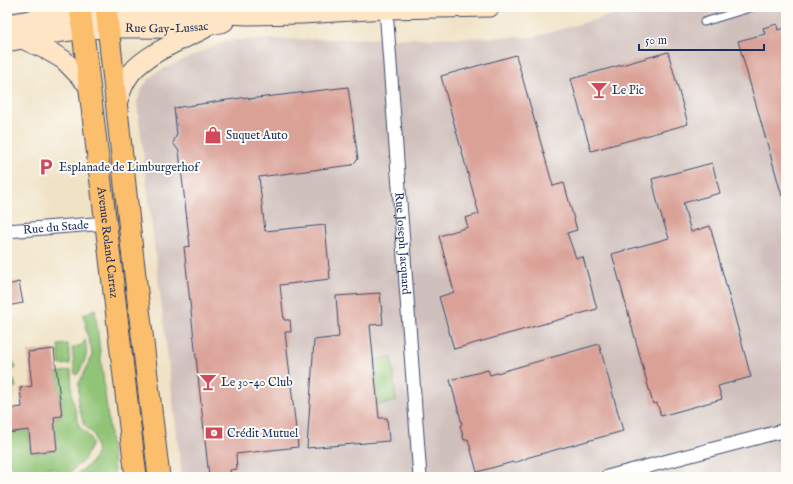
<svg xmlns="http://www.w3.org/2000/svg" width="793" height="484" font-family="'IM FELL English',serif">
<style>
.industrial{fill:#d0c0bc}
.green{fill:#91c476;stroke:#567a6a}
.building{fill:#daa197}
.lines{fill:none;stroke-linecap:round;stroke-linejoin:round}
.service-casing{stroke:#3b4a6d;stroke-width:9}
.minor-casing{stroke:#3b4a6d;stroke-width:15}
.secondary-casing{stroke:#3b4a6d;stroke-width:21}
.primary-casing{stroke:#3b4a6d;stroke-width:23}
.service{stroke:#fff;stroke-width:7}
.minor{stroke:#fff;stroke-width:13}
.secondary{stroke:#fde5c5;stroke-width:19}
.primary{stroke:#fabe6d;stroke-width:21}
.labels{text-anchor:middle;stroke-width:4;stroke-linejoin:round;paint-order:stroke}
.street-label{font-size:12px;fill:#1b2f5e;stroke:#fdfcf7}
.poi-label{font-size:12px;fill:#1b2f5e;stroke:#fdfcf7;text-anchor:start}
</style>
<rect width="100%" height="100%" fill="#fdfcf7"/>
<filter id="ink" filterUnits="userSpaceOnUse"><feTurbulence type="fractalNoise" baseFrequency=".025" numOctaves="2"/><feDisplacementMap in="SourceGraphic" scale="8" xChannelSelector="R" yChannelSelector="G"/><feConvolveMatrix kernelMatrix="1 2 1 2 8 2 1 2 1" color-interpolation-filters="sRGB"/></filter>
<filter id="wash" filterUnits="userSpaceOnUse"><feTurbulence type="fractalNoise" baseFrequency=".012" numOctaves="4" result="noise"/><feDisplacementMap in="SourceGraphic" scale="16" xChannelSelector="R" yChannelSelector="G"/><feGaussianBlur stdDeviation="0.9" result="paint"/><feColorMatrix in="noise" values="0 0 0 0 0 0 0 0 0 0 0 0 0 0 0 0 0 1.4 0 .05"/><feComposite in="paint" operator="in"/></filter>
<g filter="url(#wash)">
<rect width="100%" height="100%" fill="#f0e2c5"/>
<!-- industrial -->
<path class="industrial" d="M640,7h146v470h-604l-45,-375 6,-15 6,-8 8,-7 70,-32 306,-3z"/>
<!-- green -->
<path class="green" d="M95,309l20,168h-42l18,-14 6,-11 -3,-17 -10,-10 -6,-21 1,-21 13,-26 -1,-9 -5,-18v-5l-3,-10z
M85,340c4,16 0,20 -7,34h-3l-3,-26 10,-3z
M68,344l2,20 -10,1 -2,-20z
M7,351h1l8,17 -8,5 1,8 5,-1 2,7 -4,1 1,8 -6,1z
M392,357l4,44 -18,4 -4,-45z
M71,370l1,26 7,30 11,11 2,7 -8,16 -15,13 -4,1 -11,-5 -4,-1 -19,8 -13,1 -11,-17v-27l13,-2 8,-4 3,26 26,-3 -3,-26 -13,-5 21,-3 -6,-43z"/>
<g id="blocks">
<!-- building -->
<path class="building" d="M777,24l1,6 8,-2v168h-4l-44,-155 27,-7 -2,-6z
M668,52l20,72 -97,27 -20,-72z
M516,55l37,131 11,-3 13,47 -10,3 9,25 7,-1 14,52 -143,40 -15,-52 15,-5 -15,-56 29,-9 -3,-9 14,-4 -38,-138z
M348,87l10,72 -6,6 -93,12 6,54 60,-6 5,54 -50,6 4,35h6l1,12h-6l13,115 -62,7 1,15 -7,1 1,7h-22l-25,-230 6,-1 -11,-95 -6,-8 4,-9 -3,-26 74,-11 1,2z
M712,163l8,30 -37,10 8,29 19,-6 41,151 -33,9 4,13 -61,17 -4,-13 -4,1 -41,-150 57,-16 -10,-29 -7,-30z
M19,282l4,21 -16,3v-21z
M380,293l3,31 -13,1 9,93h8l2,23 -82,7 7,-108 25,-3 -3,-41z
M599,344l24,87 -97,27v1l-13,4v-1l-36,10 -9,-33 -4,1 -4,-15 2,-1 -12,-44 38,-10 2,5z
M54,349l8,67 -8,1 3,33 -26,3 -2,-23 -22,3v-24l15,-2 -2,-19 12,-2 -4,-34z"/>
</g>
</g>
<g filter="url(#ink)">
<use href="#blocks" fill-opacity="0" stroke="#3b4a6d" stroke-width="1"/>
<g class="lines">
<!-- service casing -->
<g class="service-casing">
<path id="service" d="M704,22l49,-15"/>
</g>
<!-- minor casing -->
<g class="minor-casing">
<g id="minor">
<path id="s1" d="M386,9l34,468"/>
<path id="s2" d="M7,231l99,-8"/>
<path d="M607,477l179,-47"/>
</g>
</g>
<!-- secondary casing -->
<g class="secondary-casing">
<g id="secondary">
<path d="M7,24l57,-10 42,-3h56l86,4 54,-1 84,-5 104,-2"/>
<path d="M22,39l25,11 17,10 25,26"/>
<path id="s3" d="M7,42c33,-7 66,-13 101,-14 36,-1 81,4 116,-6"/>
<path d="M117,104c3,-11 7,-22 14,-31 15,-19 52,-34 73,-44"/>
</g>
</g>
<!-- primary casing -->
<g class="primary-casing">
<g id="primary">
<path id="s4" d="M80,7l56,470"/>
<path d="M106,7l26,243 27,227"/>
</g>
</g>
<!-- service -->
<use href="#service" class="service"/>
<!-- minor -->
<use href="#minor" class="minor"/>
<!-- secondary -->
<use href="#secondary" class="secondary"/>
<!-- primary -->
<use href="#primary" class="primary"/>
</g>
</g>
<!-- icons -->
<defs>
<g id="bar-bare" transform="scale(1.38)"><path d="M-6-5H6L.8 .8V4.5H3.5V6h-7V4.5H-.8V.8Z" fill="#d1495b" stroke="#fdfcf7" stroke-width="2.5" paint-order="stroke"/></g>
<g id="shop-bare" transform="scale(1.38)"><path d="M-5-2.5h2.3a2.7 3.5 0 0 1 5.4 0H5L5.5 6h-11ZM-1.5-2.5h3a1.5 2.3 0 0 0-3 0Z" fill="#d1495b" stroke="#fdfcf7" stroke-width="2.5" paint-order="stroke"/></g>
<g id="parking-bare" transform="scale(1.38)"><path d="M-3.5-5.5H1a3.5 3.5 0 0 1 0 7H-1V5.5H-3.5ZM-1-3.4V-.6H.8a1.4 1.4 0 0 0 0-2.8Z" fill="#d1495b" stroke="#fdfcf7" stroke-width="2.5" paint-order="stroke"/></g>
<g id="bank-bare" transform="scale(1.38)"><path d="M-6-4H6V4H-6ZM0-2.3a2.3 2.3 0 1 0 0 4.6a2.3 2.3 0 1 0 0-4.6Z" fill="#d1495b" stroke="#fdfcf7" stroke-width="2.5" paint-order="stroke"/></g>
</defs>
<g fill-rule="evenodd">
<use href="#bar-bare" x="599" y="90"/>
<use href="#shop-bare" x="213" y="135"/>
<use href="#parking-bare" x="46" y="167"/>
<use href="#bar-bare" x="208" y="382"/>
<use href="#bank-bare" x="214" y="433"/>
</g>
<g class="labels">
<!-- street labels -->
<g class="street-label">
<text dy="4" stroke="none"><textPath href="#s3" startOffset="161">Rue Gay-Lussac</textPath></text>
<text dy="4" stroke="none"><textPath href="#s2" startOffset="49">Rue du Stade</textPath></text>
<text dy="4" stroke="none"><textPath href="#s4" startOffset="237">Avenue Roland Carraz</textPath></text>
<text dy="4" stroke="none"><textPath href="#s1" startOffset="235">Rue Joseph Jacquard</textPath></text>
</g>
<!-- poi labels -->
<g class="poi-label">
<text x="612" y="94">Le Pic</text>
<text x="226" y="139">Suquet Auto</text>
<text x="59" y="171">Esplanade de Limburgerhof</text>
<text x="221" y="386">Le 30-40 Club</text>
<text x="227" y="437">Crédit Mutuel</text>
</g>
</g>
<!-- margin -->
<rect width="793" height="484" fill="none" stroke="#fdfcf7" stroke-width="24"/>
<!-- scale -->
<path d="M639 44v6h125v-6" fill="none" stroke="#1b2f5e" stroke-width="2"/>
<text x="645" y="44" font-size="12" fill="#1b2f5e" stroke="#fdfcf7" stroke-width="3" paint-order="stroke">50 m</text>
</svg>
